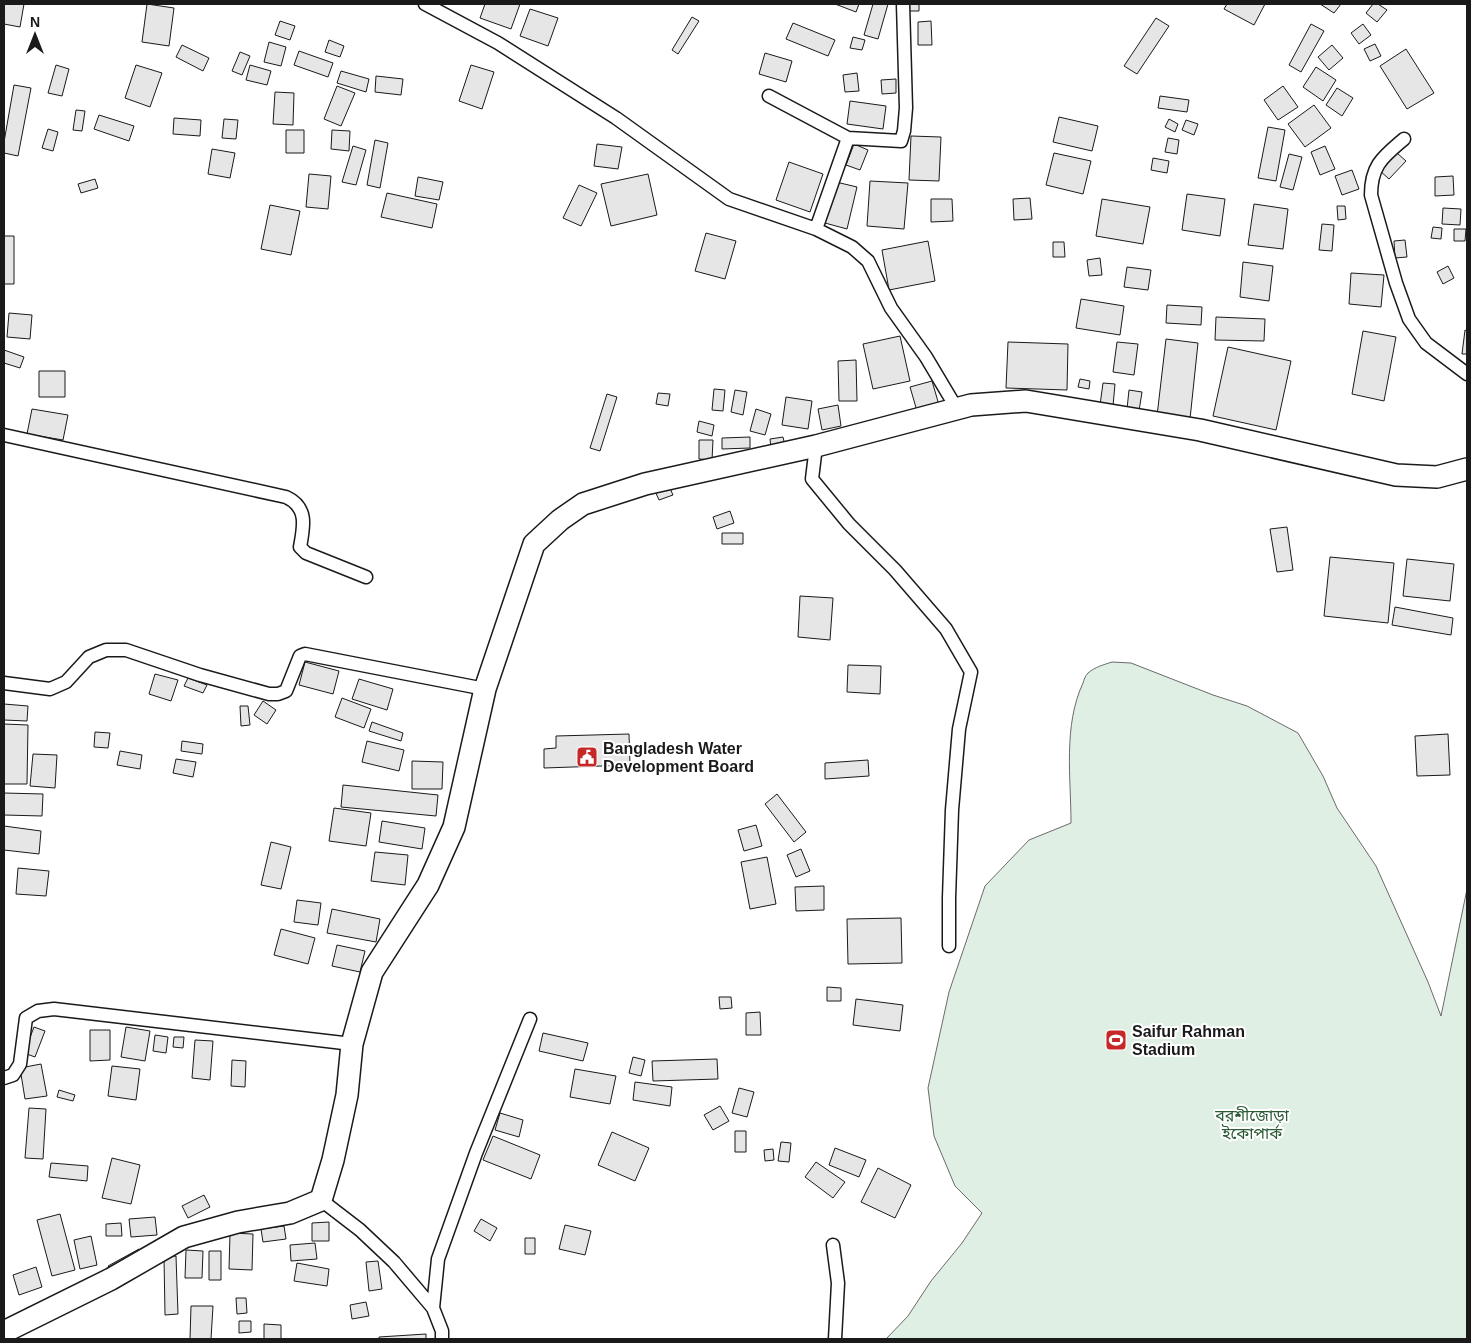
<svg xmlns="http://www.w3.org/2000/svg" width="1471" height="1343" font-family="Arial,'Noto Sans Bengali',sans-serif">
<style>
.green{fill:#e0efe3;stroke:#6a6a6a}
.building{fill:#e6e6e6;stroke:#1a1a1a}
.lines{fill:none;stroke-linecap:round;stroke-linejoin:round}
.minor-casing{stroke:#1a1a1a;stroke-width:15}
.trunk-casing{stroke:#1a1a1a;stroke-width:24}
.minor{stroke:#fff;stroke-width:12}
.trunk{stroke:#fff;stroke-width:21}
.labels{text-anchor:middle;stroke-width:4;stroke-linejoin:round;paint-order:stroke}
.poi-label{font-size:16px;font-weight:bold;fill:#1a1a1a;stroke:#fff;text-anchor:start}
.park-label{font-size:16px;fill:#2b5a34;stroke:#fff}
</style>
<rect width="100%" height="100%" fill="#fff"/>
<!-- green -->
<path class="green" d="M1112,662l19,1 82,32 34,11 51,27 25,43 14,32 39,58 52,116 13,34 26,-127v450h-581l22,-23 23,-35 31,-38 20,-30 -27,-27 -21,-50 -6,-48 21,-96 36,-106 44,-46 42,-17c0,-45 -8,-97 12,-140 1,-3 2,-7 5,-10 7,-6 15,-8 24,-11z"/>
<!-- building -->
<path class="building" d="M4,4h20l-4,23 -16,-3z
M147,4l27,4 -5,38 -27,-4z
M485,4h35l-9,25 -31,-11z
M835,4h24l-3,8z
M873,4h15l-10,35 -14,-4z
M907,4h12v7h-13z
M1227,4h38l-11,21 -30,-16z
M1320,4h21l-7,9z
M1373,4h5l9,6 -10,12 -11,-9z
M530,9l28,9 -10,28 -28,-10z
M692,17l7,4 -21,33 -6,-4z
M1156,18l13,8 -32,48 -13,-8z
M280,21l15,5 -5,14 -15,-5z
M931,21l1,24h-14v-23z
M793,23l42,17 -7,16 -42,-17z
M1311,24l13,7 -23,41 -12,-7z
M1363,24l8,11 -12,9 -8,-11z
M853,37l12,3 -3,10 -12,-2z
M329,40l15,6 -4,11 -15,-5z
M269,42l17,5 -5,19 -17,-4z
M1375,44l6,12 -11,5 -6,-12z
M182,45l27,13 -6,13 -27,-14z
M1332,45l11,13 -14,12 -11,-13z
M1406,49l28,44 -27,16 -27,-43z
M299,51l34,12 -5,14 -34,-12z
M240,52l10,4 -8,19 -10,-4z
M765,53l27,8 -6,21 -27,-8z
M56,65l13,4 -7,27 -14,-3z
M136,65l26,8 -12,34 -25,-9z
M250,65l21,6 -4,14 -21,-5z
M471,65l23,7 -12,37 -23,-8z
M1316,67l20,13 -13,21 -20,-14z
M341,71l28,8 -3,13 -29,-9z
M857,73l2,18 -14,1 -2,-17z
M376,76l27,3 -2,16 -26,-3z
M896,79v14l-14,1 -1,-14z
M14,85l17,3 -13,68 -14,-3v-11z
M337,86l18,7 -14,33 -17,-7z
M1283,86l15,21 -20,13 -14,-20z
M1337,88l16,10 -11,18 -16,-11z
M275,92l19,1 -1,32 -20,-1z
M1160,96l29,4 -2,12 -29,-4z
M850,101l36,5 -3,23 -36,-5z
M1314,105l17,23 -26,19 -17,-23z
M76,110l9,1 -3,20 -9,-1z
M99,115l35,11 -5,15 -35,-12z
M1059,117l39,9 -6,25 -39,-9z
M174,118l27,2 -1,16 -27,-2z
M224,119l14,1 -2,19 -14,-1z
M1169,119l9,5 -3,8 -10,-5z
M1186,120l12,4 -4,11 -12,-5z
M1268,127l17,3 -9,51 -18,-3z
M48,129l10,3 -5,19 -11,-3z
M286,130h18v23h-18z
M332,130l18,1 -1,20 -18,-2z
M911,136l30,1 -2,44 -30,-1z
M1168,138l11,2 -2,14 -12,-2z
M375,140l13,3 -8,45 -13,-3z
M597,144l25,3 -4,22 -24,-3z
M854,144l14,6 -8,20 -14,-5z
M353,146l13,4 -10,35 -14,-3z
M1325,146l10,23 -15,6 -9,-23z
M212,149l23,4 -5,25 -22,-4z
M1054,153l37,8 -8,33 -37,-9z
M1397,153l9,8 -17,18 -10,-9z
M1289,154l13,3 -9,33 -13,-3z
M1153,158l16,3 -2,12 -16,-3z
M789,162l34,12 -13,38 -34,-12z
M1352,170l7,19 -17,6 -7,-19z
M309,174l22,2 -3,33 -22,-2z
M648,174l9,41 -46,11 -10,-42z
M1453,176l1,19 -19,1v-19z
M418,177l25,5 -4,18 -24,-4z
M95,179l3,9 -17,5 -3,-9z
M870,181l38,2 -4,46 -37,-3z
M836,182l21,5 -10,42 -22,-6z
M579,185l18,8 -16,33 -18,-8z
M387,193l50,11 -5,24 -51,-11z
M1187,194l38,5 -5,37 -38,-6z
M1030,198l2,21 -18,1 -1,-21z
M931,199h21l1,22 -22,1z
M1102,199l48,8 -7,37 -47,-8z
M1254,204l34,5 -5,40 -35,-4z
M270,205l30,6 -9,44 -30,-6z
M1337,206h8l1,13 -8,1z
M1443,208l18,1 -1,16 -18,-1z
M1322,224l12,1 -2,26 -13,-1z
M1433,227l9,1 -1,11 -10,-1z
M1454,229h12l-1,12h-11z
M706,233l30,8 -11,38 -30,-8z
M4,236h10v48h-10z
M1405,240l2,17 -12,1 -1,-17z
M928,241l7,40 -46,9 -7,-40z
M1053,242h11l1,15h-12z
M1100,258l2,17 -13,1 -2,-16z
M1243,262l30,4 -4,35 -29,-4z
M1448,266l6,12 -11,6 -6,-12z
M1127,267l24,3 -3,20 -24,-3z
M1351,273l33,2 -3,32 -32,-3z
M1081,299l43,7 -4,29 -44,-7z
M1167,305l35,2 -1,18 -35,-2z
M9,313l23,2 -2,24 -23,-2z
M1216,317l49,2 -1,22 -49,-1z
M1465,330l2,1v23h-5z
M1363,331l33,6 -12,64 -32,-7z
M900,336l10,45 -37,8 -10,-45z
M1166,339l32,4 -8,76 -33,-3z
M1008,342l60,2 -1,46 -61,-2z
M1117,342l21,2 -4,31 -21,-3z
M1228,347l63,14 -15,69 -63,-14z
M4,350l20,7 -4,11 -16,-5z
M856,360l1,41h-18l-1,-40z
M39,371h26v26h-26z
M1080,379l10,2 -1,8 -11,-2z
M932,381l7,24 -22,6 -7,-24z
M1103,383l12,1 -2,22 -13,-1z
M714,389l11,1 -2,21 -11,-1z
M735,390l12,2 -4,23 -12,-3z
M1129,390l13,2 -3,19 -12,-2z
M658,393l12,1 -2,12 -12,-2z
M607,394l10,3 -17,54 -10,-3z
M786,397l26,4 -4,28 -26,-4z
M838,405l3,21 -19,4 -4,-21z
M32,409l36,6 -5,25 -36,-6z
M756,409l15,5 -6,21 -15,-4z
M699,421l15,4 -2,11 -15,-4z
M750,437v11l-28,1v-11z
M783,437l2,9 -14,2 -1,-9z
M699,440h14l-1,20 -13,-1z
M669,486l4,9 -14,5 -4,-9z
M730,511l4,12 -17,6 -4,-12z
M1287,527l6,43 -16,2 -7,-43z
M722,533h21v11h-21z
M1330,557l64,6 -6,60 -64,-7z
M1407,559l47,5 -4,37 -47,-5z
M800,596l33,2 -3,42 -32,-3z
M1395,607l58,11 -2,17 -59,-10z
M305,662l34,9 -6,23 -34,-9z
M848,665l33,1 -1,28 -33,-2z
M155,674l23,6 -7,21 -22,-7z
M188,678l19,7 -4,8 -19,-7z
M359,679l34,10 -6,21 -35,-11z
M342,698l29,11 -7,19 -29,-11z
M263,701l13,9 -9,14 -13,-9z
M4,704l24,2 -1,15 -23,-1z
M240,706h8l2,19 -9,1z
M372,722l31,11 -2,8 -32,-10z
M4,724l24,1 -1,59h-23z
M95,732l15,1 -2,15 -14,-1z
M629,734l1,31 -86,3v-19l12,-1v-12z
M1448,734l2,41 -33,1 -2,-40z
M182,741l21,3 -1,10 -21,-3z
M367,741l37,9 -5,21 -37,-9z
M120,751l22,4 -2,14 -23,-4z
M33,754l24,1 -2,33 -25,-2z
M176,759l20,3 -3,15 -20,-4z
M868,760l1,16 -44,3v-16z
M412,761l31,1 -1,27h-30z
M343,785l95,10 -2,21 -95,-9z
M4,793l39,1 -1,22 -38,-1z
M777,794l29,38 -12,10 -29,-38z
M334,808l37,5 -5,33 -37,-5z
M382,821l43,7 -3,21 -43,-7z
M756,825l6,21 -18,5 -6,-21z
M4,826l37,5 -2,23 -35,-4z
M271,842l20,5 -10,42 -20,-4z
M801,849l9,22 -14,6 -9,-22z
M375,852l33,3 -3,30 -34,-4z
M767,857l9,47 -26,5 -9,-47z
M18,868l31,3 -3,25 -30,-2z
M824,886v24l-28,1 -1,-24z
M297,900l24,3 -3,22 -24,-3z
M332,909l48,10 -4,23 -49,-9z
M901,918l1,45 -54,1 -1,-45z
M281,929l34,9 -7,26 -34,-9z
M337,945l28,6 -5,21 -28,-6z
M827,987l14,1v13h-14z
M719,997h12l1,11 -12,1z
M856,999l47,6 -3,26 -47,-6z
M760,1012l1,23h-15v-22z
M34,1027l11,4 -10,26 -11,-4z
M126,1027l24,4 -5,30 -24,-4z
M90,1030h20v30l-20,1z
M543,1033l45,10 -5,18 -44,-10z
M155,1035l13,2 -2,16 -13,-2z
M174,1037h10l-1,11 -10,-1z
M195,1040l18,1 -3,39 -18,-2z
M633,1057l12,3 -4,16 -12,-3z
M717,1059l1,20 -65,2 -1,-20z
M232,1060l14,1 -1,26 -14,-1z
M41,1064l6,32 -22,3 -5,-31z
M112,1066l28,3 -4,31 -28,-4z
M575,1069l41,7 -6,28 -40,-7z
M635,1082l37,5 -2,19 -37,-6z
M739,1088l15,4 -7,25 -15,-4z
M59,1090l16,5 -2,6 -16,-4z
M720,1106l9,15 -16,9 -9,-15z
M29,1108l17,1 -3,50 -18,-1z
M500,1113l23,7 -4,17 -24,-7z
M735,1131h11v21h-11z
M612,1132l37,16 -14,33 -37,-16z
M493,1136l47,19 -9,24 -48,-19z
M781,1142l10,1 -2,19 -11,-1z
M835,1148l31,12 -7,17 -30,-12z
M773,1149l1,11 -9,1 -1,-11z
M112,1158l28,7 -9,39 -29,-6z
M816,1162l29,20 -12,16 -28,-21z
M51,1163l37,3 -1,15 -38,-4z
M878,1168l33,17 -16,33 -34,-16z
M204,1195l6,12 -22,11 -6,-12z
M60,1214l15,56 -23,6 -15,-56z
M155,1217l2,18 -26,2 -2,-18z
M481,1219l16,9 -7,13 -16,-10z
M329,1222v19h-17v-18z
M121,1223l1,13h-16v-12z
M565,1225l26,6 -6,24 -26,-6z
M284,1226l2,13 -23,3 -2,-13z
M230,1233l23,1 -1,36 -23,-1z
M91,1236l6,29 -17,4 -6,-29z
M525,1238h10v16h-10z
M315,1243l2,16 -26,2 -1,-16z
M139,1249l2,4 -30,17 -3,-4z
M186,1250l17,1 -1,27h-17z
M209,1251h12v29h-12z
M176,1256l2,58 -13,1 -1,-58z
M378,1261l4,28 -13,2 -3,-29z
M297,1263l32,6 -2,17 -33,-5z
M36,1267l6,20 -23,8 -6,-20z
M236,1298h10l1,15 -10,1z
M366,1302l3,14 -17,3 -2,-14z
M191,1306h22l-2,33h-21z
M239,1321h12v11l-12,1z
M264,1324l17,1v14h-17z
M426,1334v5h-47v-2z"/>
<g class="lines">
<!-- minor casing -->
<g class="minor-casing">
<path id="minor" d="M425,4l73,39 118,75 113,81 87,30 36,18 16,14 23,47 35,49 31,52
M769,96l79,42 53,3 3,-10 2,-23 -3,-104
M1404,139c-21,18 -33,26 -33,56l25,88 13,36 17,24 41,31
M816,229l32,-91
M4,435l282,62c22,10 18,29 14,50l6,6 60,24
M816,446l-4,33 37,45 46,46 51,59 25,43 -12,57 -7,81 -3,88v48
M4,683l46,6 16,-7 23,-25 17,-7h20l74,25 69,19h9l8,-3 14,-35 5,-2 180,35
M4,1078l9,-3 7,-11 6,-46 12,-7 16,-2 298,35
M321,1200l39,30 34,32 39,46 9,23v8
M833,1245l5,38 -3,56
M433,1308l5,-49 38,-106 54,-134"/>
</g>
<!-- trunk casing -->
<g class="trunk-casing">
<path id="trunk" d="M4,1332l107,-53 73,-42 54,-15 52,-9 31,-13 12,-40 14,-65 5,-51 20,-72 56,-87 26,-58 31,-138 49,-145 26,-24 23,-16 62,-20 171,-38 155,-41 55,-4 174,29 196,45 41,2 30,-8"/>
</g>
<!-- minor -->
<use href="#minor" class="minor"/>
<!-- trunk -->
<use href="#trunk" class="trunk"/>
</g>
<!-- icons -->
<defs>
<g id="civic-square" transform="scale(1.125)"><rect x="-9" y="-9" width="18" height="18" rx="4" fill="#c62828" stroke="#fff"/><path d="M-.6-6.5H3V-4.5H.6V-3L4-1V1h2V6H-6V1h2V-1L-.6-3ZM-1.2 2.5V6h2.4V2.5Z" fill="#fff"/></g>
<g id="stadium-square" transform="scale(1.125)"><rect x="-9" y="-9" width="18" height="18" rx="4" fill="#c62828" stroke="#fff"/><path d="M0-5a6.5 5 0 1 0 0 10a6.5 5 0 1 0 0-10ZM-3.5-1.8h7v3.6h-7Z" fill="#fff"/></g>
</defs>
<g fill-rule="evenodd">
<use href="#civic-square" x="587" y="757"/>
<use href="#stadium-square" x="1116" y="1040"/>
</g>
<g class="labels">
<!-- poi labels -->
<g class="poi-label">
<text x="603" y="754">Bangladesh Water<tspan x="603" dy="18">Development Board</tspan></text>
<text x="1132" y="1037">Saifur Rahman<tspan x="1132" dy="18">Stadium</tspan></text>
</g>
<!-- park labels -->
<g class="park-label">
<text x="1252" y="1121">বরশীজোড়া<tspan x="1252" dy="18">ইকোপার্ক</tspan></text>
</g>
</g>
<!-- border -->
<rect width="1471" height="1343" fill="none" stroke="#1a1a1a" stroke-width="10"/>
<!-- north arrow -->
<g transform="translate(35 35)" stroke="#ffffff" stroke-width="4" paint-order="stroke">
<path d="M0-4L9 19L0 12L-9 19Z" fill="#1a1a1a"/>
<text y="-8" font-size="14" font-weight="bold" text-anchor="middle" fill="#1a1a1a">N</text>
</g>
</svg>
